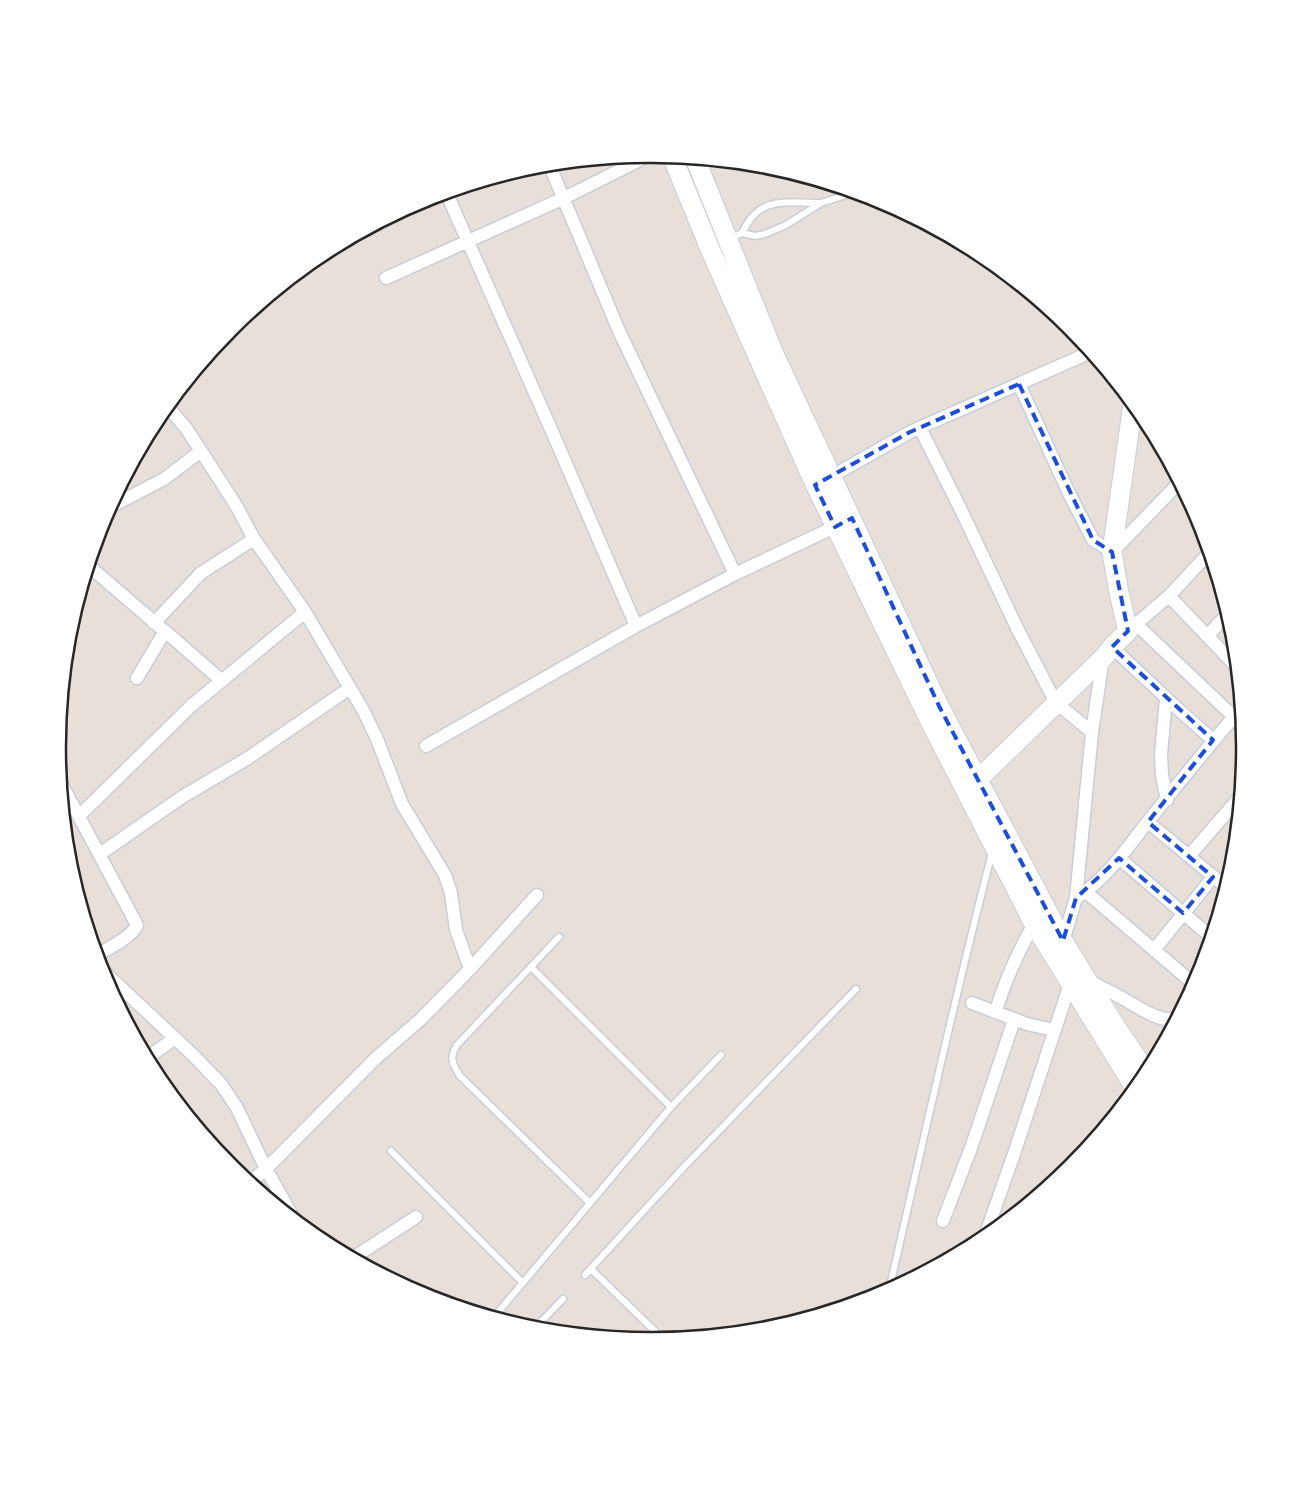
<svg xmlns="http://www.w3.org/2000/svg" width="1302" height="1495" font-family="'Roboto Condensed',sans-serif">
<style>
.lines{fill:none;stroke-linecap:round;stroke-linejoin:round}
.lane-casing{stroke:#c7ced9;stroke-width:9}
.street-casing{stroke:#c7ced9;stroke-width:15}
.secondary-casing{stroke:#c7ced9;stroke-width:21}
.lane{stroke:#fff;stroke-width:6}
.street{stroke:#fff;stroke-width:12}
.secondary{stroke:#fff;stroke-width:19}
.marked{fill:none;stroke:#1d4ed8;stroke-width:4;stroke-dasharray:10 6;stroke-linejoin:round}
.rim{fill:none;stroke:#272727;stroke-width:2.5}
</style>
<rect width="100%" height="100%" fill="#e9dfd9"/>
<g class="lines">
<!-- lane casing -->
<g class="lane-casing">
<path id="lane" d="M742,233c18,-38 42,-30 78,-30
M729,239l13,-6 13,3 10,-2 21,-9 35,-22 34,-11
M559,937l-102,108c-8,13 -5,18 3,31l130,127
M531,967l140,140
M391,1151l132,132
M591,1269l73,71
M585,1275l98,-107 173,-179
M889,1290c34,-146 65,-292 103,-437
M494,1317l177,-210 50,-52
M534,1329l29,-30"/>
</g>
<!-- street casing -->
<g class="street-casing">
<path id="street" d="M549,164l70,167 116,243
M446,192l108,244 82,190
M386,278l178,-80 88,-44
M1019,384l49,107 25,49 19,12 67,-69
M167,406l19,22 15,23 36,56 17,32 51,73 58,98 14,29 25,65 43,71 6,18 5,37 14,39
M920,428l41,82 56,118 39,75 36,29
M825,480l85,-48 181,-80
M110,507l54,-28 37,-28
M89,566l72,62
M1169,596l68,71
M154,623l47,-50 53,-34
M1136,624l98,93
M1130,629l39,-33 40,-43
M1207,636l21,-22
M1112,647l67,63 34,30
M137,678l28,-47 57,50
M1166,698l-5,56 1,21 5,25
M426,746l210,-120 99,-52 108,-51
M61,783l76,142c-5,12 -28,23 -40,30
M79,816l112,-110 114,-94
M1148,822l78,65
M100,854l82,-57 66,-39 102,-70
M1189,856l51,-59
M1119,858l92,79
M1086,892l108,92
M1076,898c29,-18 49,-47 70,-74 31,-39 62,-78 95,-115
M1063,941l13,-43 16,-166 11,-74
M1154,950l59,-73
M101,969l92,86 28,29 16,24 29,61 27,48
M1090,981c10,6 21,11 32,17 15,8 35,24 54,21
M972,1003l55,21 27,6
M996,1011c9,-31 22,-59 38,-87
M147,1058l28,-20
M250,1182l16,-13 110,-111 45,-39 49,-50 67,-74
M943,1221l28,-73 43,-128
M984,1239l31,-88 55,-167
M353,1258l63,-41"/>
</g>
<!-- secondary casing -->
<g class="secondary-casing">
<path id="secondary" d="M672,156l38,93 103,231 118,243 103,201 101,164
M695,158l78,194 166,354 124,235 51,83 33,49
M969,788l134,-130 9,-11 16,-16 -9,-38 -7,-41 21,-148"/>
</g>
<!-- lane -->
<use href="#lane" class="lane"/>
<!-- street -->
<use href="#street" class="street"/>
<!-- secondary -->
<use href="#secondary" class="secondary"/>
</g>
<!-- marked area -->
<path class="marked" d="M1019,384l74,156 19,12 16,79 -16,16 101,93 -65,82 65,55 -30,36 -64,-55 -43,40 -13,43 -124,-235 -87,-188 -17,9 -20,-42 95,-53z"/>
<!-- crop -->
<path d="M0 0H1302V1495H0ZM650 163H652A584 584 0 0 1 1236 747V748A584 584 0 0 1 652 1332H650A584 584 0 0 1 66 748V747A584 584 0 0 1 650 163Z" fill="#fff" fill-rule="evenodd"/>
<path class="rim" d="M650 163H652A584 584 0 0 1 1236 747V748A584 584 0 0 1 652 1332H650A584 584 0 0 1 66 748V747A584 584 0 0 1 650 163Z"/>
</svg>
